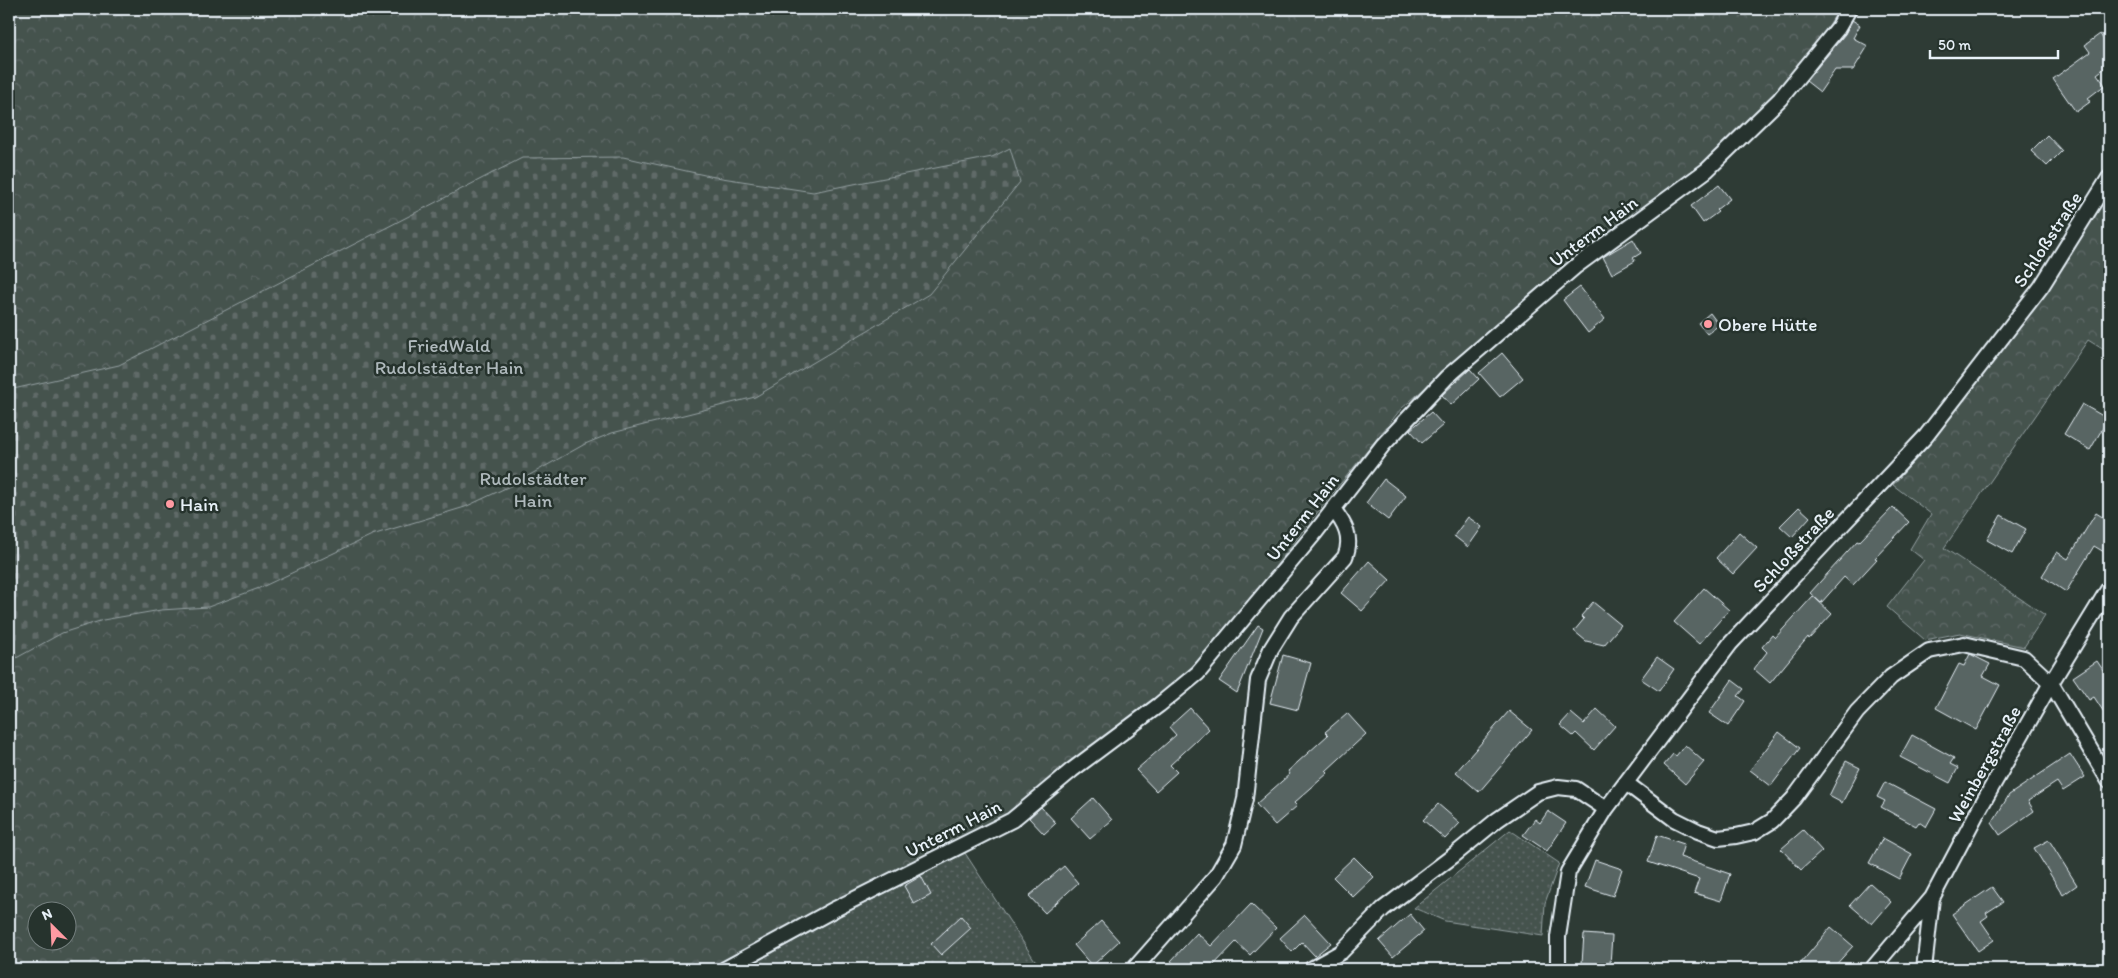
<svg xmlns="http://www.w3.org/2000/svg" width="2118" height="978" font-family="Itim,sans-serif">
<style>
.forest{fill:url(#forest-crowns);stroke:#96a2a3;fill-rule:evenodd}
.cemetery{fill:url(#cemetery-stones);stroke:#96a2a3}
.garden{fill:url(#garden-dots);stroke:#96a2a3}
.building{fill:#596563;stroke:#e8f1f8}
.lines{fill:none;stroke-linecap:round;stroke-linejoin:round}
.minor-casing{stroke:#e8f1f8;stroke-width:18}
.minor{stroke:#26332d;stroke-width:14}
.poi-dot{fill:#ff9aa2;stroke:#26332d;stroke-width:2}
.labels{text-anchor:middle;stroke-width:5;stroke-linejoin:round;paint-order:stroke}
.street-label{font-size:19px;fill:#e8f1f8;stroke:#26332d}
.poi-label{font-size:19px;fill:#e8f1f8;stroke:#26332d;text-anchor:start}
.park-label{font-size:19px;fill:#afb9bc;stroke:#26332d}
</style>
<defs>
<pattern id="forest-crowns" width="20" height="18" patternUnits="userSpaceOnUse" patternTransform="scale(1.25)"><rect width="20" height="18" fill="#45524e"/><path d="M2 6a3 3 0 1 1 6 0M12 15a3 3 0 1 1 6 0" fill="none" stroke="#606b68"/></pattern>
<pattern id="cemetery-stones" width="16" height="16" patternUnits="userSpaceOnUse" patternTransform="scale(1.25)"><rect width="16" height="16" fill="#45524e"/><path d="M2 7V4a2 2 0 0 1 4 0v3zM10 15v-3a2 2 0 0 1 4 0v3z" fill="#606b68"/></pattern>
<pattern id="garden-dots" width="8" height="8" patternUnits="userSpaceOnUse" patternTransform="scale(1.25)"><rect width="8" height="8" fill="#45524e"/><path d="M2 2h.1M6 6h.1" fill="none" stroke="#606b68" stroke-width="1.8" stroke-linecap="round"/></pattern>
</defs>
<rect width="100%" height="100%" fill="#2e3b35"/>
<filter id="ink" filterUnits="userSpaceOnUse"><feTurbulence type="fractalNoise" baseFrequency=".02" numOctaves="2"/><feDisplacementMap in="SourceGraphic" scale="10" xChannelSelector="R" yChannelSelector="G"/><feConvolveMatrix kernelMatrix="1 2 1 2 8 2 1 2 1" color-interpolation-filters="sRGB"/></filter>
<g filter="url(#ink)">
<!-- forest -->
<path class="forest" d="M9,9h1830l-15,24 -42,53 -70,72 -241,190 -70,61 -77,95 -101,130 -47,49 -70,53 -107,86 -290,147h-700zM38,910h30v30h-30z
M2109,190v163l-21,-13 -144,208 101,67 -21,32 -64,-14 -35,7 -38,-33 37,-47 -14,-11 21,-35 -38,-29 40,-45 114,-150z"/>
<!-- cemetery -->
<path class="cemetery" d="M1010,148l10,34 -91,112 -174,103 -143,36 -27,11 -75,42 -45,21 -93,28 -110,52 -54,20 -47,3 -58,10 -41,13 -53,29v-272l110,-25 403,-207 101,-1 86,19 104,16 179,-35z"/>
<!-- garden -->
<path class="garden" d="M1510,830l49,33 -14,40 -2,33 -98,-15 -31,-13z
M965,853l69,106 11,10h-302l102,-56z"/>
<!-- building -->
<path class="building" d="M1852,20l8,5 -7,13 15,8 -15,24h-18l-15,22 -14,-11 39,-47z
M2100,34l9,14v17l-12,9 8,11 -17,13 2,4 -14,10 -23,-33 37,-27 -5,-7z
M2047,135l15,16 -15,15 -16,-15z
M1719,185l11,14 -14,11 2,2 -15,11 -12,-17z
M1633,239l8,14 -8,5 2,3 -23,13 -9,-17z
M1580,287l25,32 -17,14 -25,-33z
M1710,313l9,12 -12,9 -9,-11z
M1502,353l21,25 -23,19 -21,-24z
M1470,369l9,10 -28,26 -9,-10z
M2082,404l26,15 -18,31 -26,-16z
M1431,412l12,13 -21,18 -12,-13z
M1384,479l22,17 -18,24 -22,-17z
M1799,507l11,10 -18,20 -12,-11z
M1893,507l16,15 -34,36 2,1 -24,26 -9,-8 -23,26 -11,-10 47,-52 2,1z
M2096,513l13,8v34l-15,-9 -28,46 -24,-16 15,-24 11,7z
M2001,515l25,14 -14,25 -25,-14z
M1468,517l14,10 -14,20 -14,-11z
M1739,532l18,16 -24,26 -17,-16z
M1369,561l21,19 -28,31 -21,-18z
M1704,588l25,22 -30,34 -25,-22z
M1813,596l19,18 -23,25 -1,-2 -38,46 -16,-14 13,-17 -5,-5 10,-12 3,3z
M1593,602l28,23 -17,20 -18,-4 -12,-10 10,-12 -3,-3z
M1258,625l5,3 -26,65 -18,-12z
M1970,654l20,10 -7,12 17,9 -24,45 -40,-22 23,-44 5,2z
M1283,655l28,8 -13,47 -28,-7z
M1657,657l17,12 -15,22 -18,-12z
M2097,661l12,18v41l-15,-23 -5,3 -16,-23z
M1732,680l12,9 -6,7 7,5 -17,25 -19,-13z
M1190,708l19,21 -39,36 7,7 -21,19 -20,-21 40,-35 -7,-8z
M1597,709l18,17 -21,24 -18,-17 -3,3 -13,-11 11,-12 13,11z
M1509,711l23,19 -53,62 -23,-20z
M1347,713l19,21 -40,37 2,2 -34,30 3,3 -22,19 -19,-21 34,-30 -2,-3 40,-36 -3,-3z
M1779,732l21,16 -29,38 -21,-16z
M1912,735l42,23 -4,6 8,4 -8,15 -50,-26z
M1685,745l19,17 -19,22 -21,-19 9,-11 3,2z
M2070,754l15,23 -22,14 -6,-9 -29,19 6,10 -34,24 -8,-12 17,-28z
M1846,761l14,7 -18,35 -13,-7z
M1885,782l51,27 -10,18 -7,-5 -3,4 -35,-19 4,-6 -8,-4z
M1093,798l19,22 -22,19 -19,-21z
M1438,804l22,19 -15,16 -22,-19z
M1041,807l15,16 -12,11 -15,-16z
M1548,811l18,12 -19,28 -24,-16 12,-16 5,4z
M1803,830l19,21 -21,19 -20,-21z
M1657,835l27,9 -4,13 50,17 -9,27 -27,-8 5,-14 -51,-17z
M1883,838l29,16 -13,25 -30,-16z
M2049,840l28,45 -14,10 -29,-47z
M1354,857l20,20 -21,20 -20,-20z
M1595,860l27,9 -9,27 -28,-9z
M1064,866l14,17 -33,30 -16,-17z
M921,876l10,19 -17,9 -10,-18z
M1870,883l21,19 -19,22 -22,-19z
M1992,887l11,15 -17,11 2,3 -7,5 13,19 -16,11 -26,-37z
M1251,904l25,24 -26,27 -14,-13 -26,27h-30l-9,-8 26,-28 14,13z
M1410,914l14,17 -31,26 -14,-16z
M1305,915l26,28 -16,13 -13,-14 -10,10 -12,-14z
M961,916l10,12 -30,27 -10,-11z
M1101,921l18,20 -27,25 -18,-21z
M1831,927l22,19 -21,23h-36z
M1584,934l28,2 -2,28 -28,-1z"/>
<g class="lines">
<!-- minor casing -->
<g class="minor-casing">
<path id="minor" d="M1626,783l48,36 24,12 20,7 18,-2 18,-4 18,-11 22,-23 63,-86 34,-35 38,-26 35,-7 60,14 27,25 58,98
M725,969l110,-60 177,-89 60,-50 87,-65 39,-32 117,-140 68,-88 64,-68 129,-111 131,-96 73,-71 58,-71 11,-19
M1134,969l82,-93 18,-31 11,-46 13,-119 13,-31 20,-32 54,-60c8,-19 0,-33 -12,-48
M1311,969l30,-17 42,-43 70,-53 44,-36 41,-28 20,-5 18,2 30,20
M1558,969v-32l10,-65 38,-63 124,-165 196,-208 115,-149 68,-109
M1872,969l59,-70
M1924,969l8,-71 45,-85 74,-130 58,-95"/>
</g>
<!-- minor -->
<use href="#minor" class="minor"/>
</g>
</g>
<!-- markers -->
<g class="poi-dot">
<circle cx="1708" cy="324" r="5"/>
<circle cx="170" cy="504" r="5"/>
</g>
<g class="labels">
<!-- street labels -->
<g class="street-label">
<text transform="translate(1593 231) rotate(-37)" y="7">Unterm Hain</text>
<text transform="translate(2047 239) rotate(-57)" y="7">Schloßstraße</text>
<text transform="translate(1302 517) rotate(-52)" y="7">Unterm Hain</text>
<text transform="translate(1793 549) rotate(-47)" y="7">Schloßstraße</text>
<text transform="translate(1984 764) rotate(-61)" y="7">Weinbergstraße</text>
<text transform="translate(953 828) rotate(-27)" y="7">Unterm Hain</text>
</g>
<!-- poi labels -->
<g class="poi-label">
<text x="1718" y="331">Obere Hütte</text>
<text x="180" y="511">Hain</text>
</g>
<!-- park labels -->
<g class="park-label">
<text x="449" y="352">FriedWald<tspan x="449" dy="22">Rudolstädter Hain</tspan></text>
<text x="533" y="485">Rudolstädter<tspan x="533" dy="22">Hain</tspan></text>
</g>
</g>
<!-- margin -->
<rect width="2118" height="978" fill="none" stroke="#26332d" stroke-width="30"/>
<rect x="15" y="15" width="2088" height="948" fill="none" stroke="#e8f1f8" stroke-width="2" filter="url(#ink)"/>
<!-- north arrow -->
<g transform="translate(52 926) rotate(336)"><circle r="24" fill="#26332d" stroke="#747f7e"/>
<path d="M0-4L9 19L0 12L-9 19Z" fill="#ff9aa2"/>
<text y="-8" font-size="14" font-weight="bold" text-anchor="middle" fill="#e8f1f8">N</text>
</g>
<!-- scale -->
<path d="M1930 50v8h128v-8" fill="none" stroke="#e8f1f8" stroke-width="2.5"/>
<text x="1938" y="50" font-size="15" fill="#e8f1f8" stroke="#26332d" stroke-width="4" paint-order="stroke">50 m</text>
</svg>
